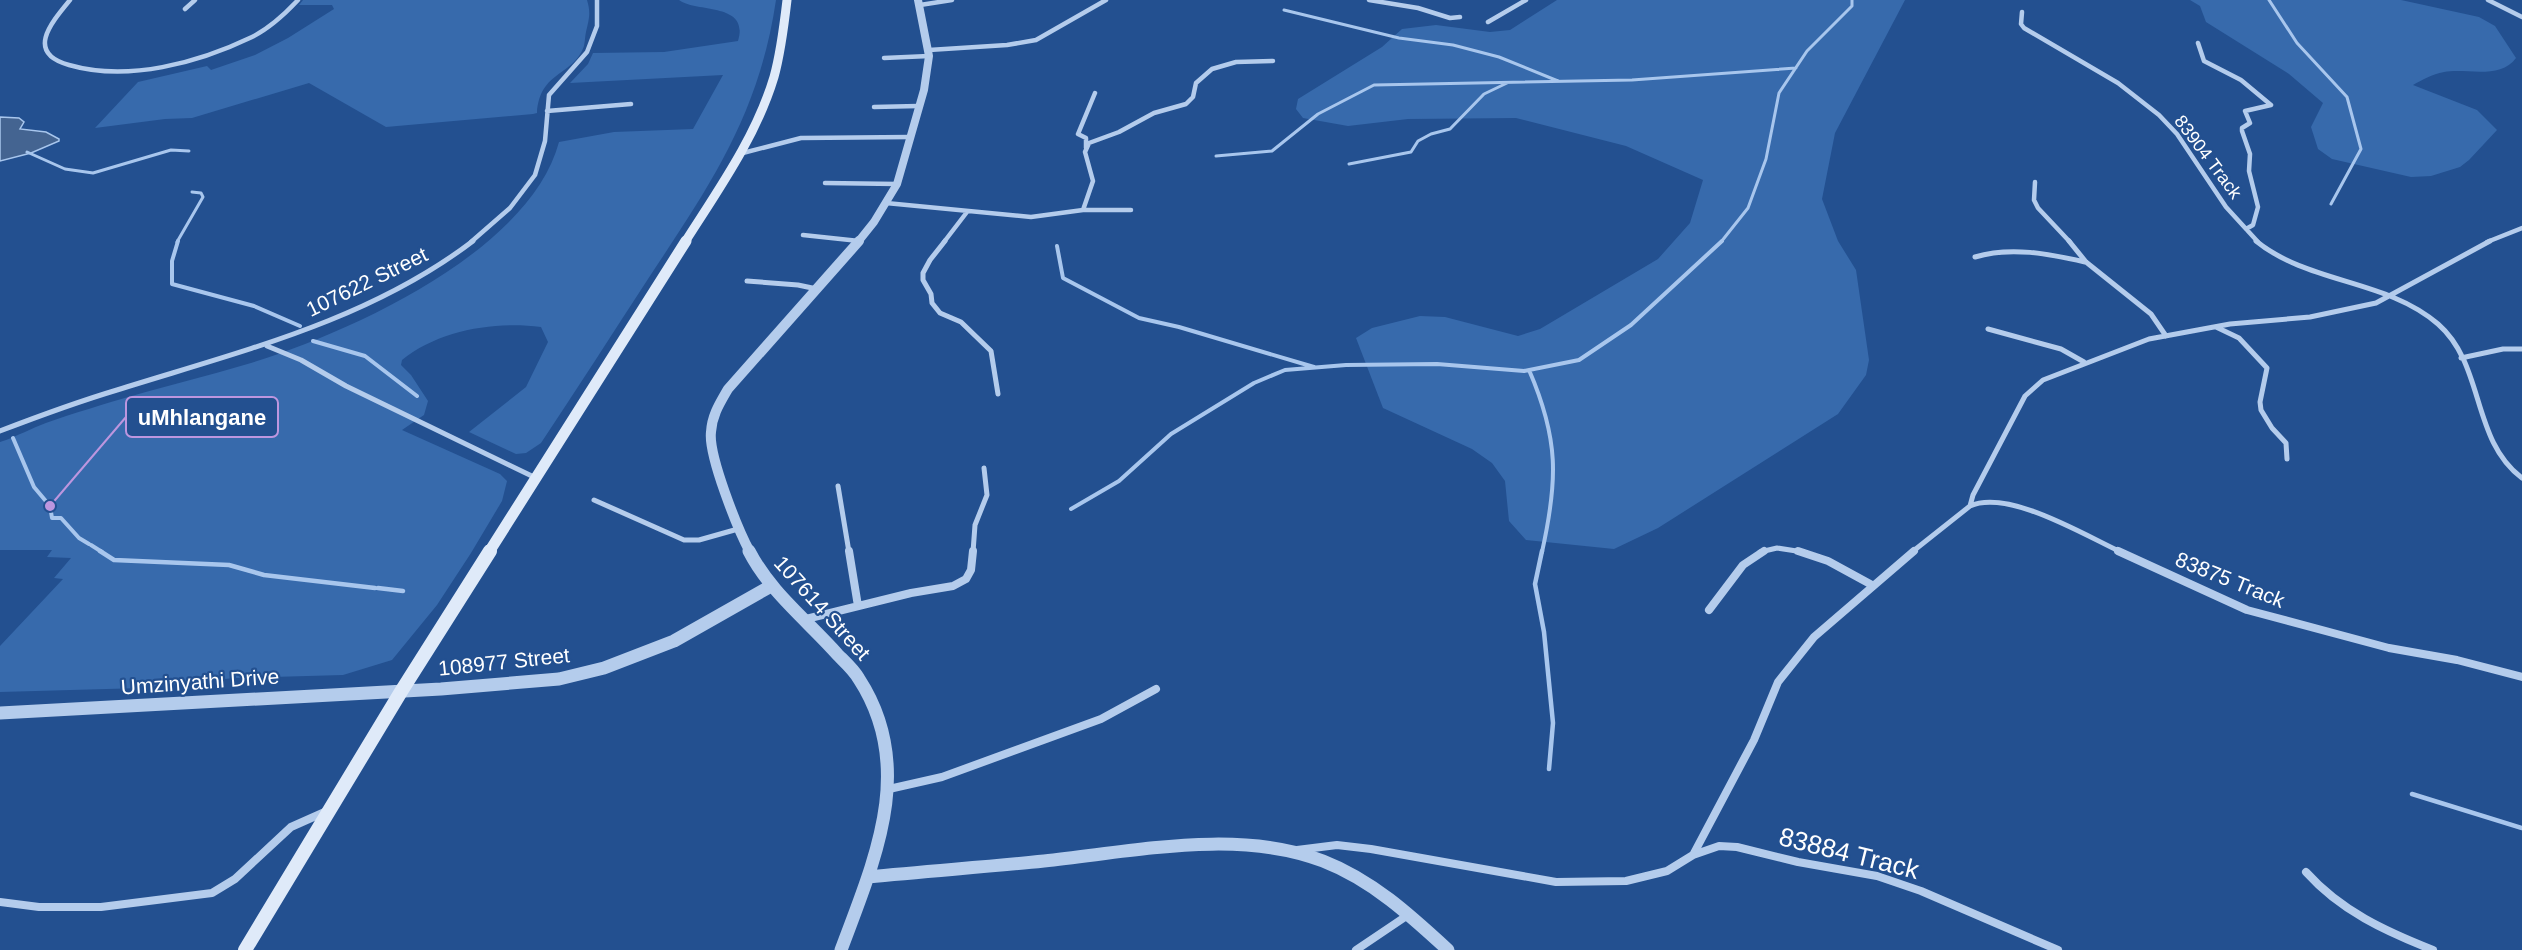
<svg xmlns="http://www.w3.org/2000/svg" width="2522" height="950" font-family="Arial,sans-serif">
<style>
.green{fill:#376aac}
.water{fill:#446491;stroke:#a8c6ed;stroke-width:1.5}
.lines{fill:none;stroke-linecap:round;stroke-linejoin:round}
.stream-far2{stroke:#a8c6ed;stroke-width:3}
.stream-far1{stroke:#a8c6ed;stroke-width:4}
.stream{stroke:#a8c6ed;stroke-width:4.5}
.minor-far2{stroke:#b4ccec;stroke-width:4.5}
.minor-far1{stroke:#b4ccec;stroke-width:5}
.minor{stroke:#b4ccec;stroke-width:8}
.tertiary-far2{stroke:#b4ccec;stroke-width:8}
.tertiary-far1{stroke:#b4ccec;stroke-width:10}
.tertiary{stroke:#b4ccec;stroke-width:13}
.secondary-far2{stroke:#dfeaf9;stroke-width:9}
.secondary-far1{stroke:#dfeaf9;stroke-width:11}
.secondary{stroke:#dfeaf9;stroke-width:14}
.labels{text-anchor:middle;stroke-width:4.5;stroke-linejoin:round;paint-order:stroke}
.far-street-label{font-size:18px;fill:#fff;stroke:#235090}
.street-label{font-size:21px;fill:#fff;stroke:#235090}
.near-street-label{font-size:26px;fill:#fff;stroke:#235090}
.leader{fill:none;stroke:#bd96df;stroke-width:2}
.callout-dot{fill:#bd96df;stroke:#235090;stroke-width:2}
.callout{fill:#235090;stroke:#bd96df;stroke-width:2}
.callout-label{font-size:22px;text-anchor:middle;font-weight:bold;fill:#fff}
</style>
<rect width="100%" height="100%" fill="#235090"/>
<!-- green -->
<path class="green" d="M303,0h284c4,13 2,19 -1,32 -1,4 -1,9 -2,14 -11,31 -44,24 -47,67l-4,1 -147,13 -77,-44 -117,35 -27,1 -70,9 43,-46 69,-16 4,4 44,-15 33,-17 46,-29 -2,-4h-33z
M679,0h97c-17,115 -66,185 -128,279 -36,55 -71,110 -107,164l-15,10 -10,1 -47,-22 57,-45 22,-45 -7,-15c-46,-6 -102,3 -139,33l-1,5 10,10 17,26 -4,14 -22,15 98,44 7,7 -5,20 -31,52 -34,52 -45,55 -49,15 -109,3 -92,10 -142,4v-46l63,-67 -9,-1 17,-20 -24,-1 5,-7h-52v-108c8,-2 17,-7 25,-10 27,-13 58,-21 86,-30 46,-14 94,-25 140,-39 100,-31 279,-112 308,-221l55,-10 79,-3 30,-54 -153,8 18,-19 5,-11 71,-1 74,-11c12,-39 -42,-28 -59,-41z
M1557,0h348l-70,133 -13,66 16,42 18,29 13,90 -3,15 -28,39 -180,114 -44,21 -88,-9 -17,-19 -4,-40 -13,-18 -20,-14 -89,-41 -27,-70 16,-10 48,-12 25,1 73,19 22,-7 118,-70 32,-36 13,-43 -77,-34 -110,-28 -108,1 -60,7 -45,-8 -7,-9 2,-10 84,-52 20,-18 34,-4 54,7 20,-2z
M2190,0h211l78,17 16,9 21,32c-16,22 -49,10 -72,14 -12,2 -22,8 -31,13l64,25 20,20 -28,30 -9,7 -29,9 -20,1 -79,-18 -14,-10 -7,-22 12,-24 -34,-29 -83,-52 -6,-16z"/>
<!-- water -->
<path class="water" d="M0,117l19,1 5,4 -4,7 26,3 13,7v2l-28,12 -31,8z"/>
<g class="lines">
<!-- stream-far2 -->
<path class="stream-far2" d="M2269,0l28,43 50,54 14,52 -30,55
M1284,10l115,28 54,7 46,12 59,24
M27,152l38,17 28,4 78,-23 18,1
M1216,156l56,-5 46,-37 56,-29 258,-5 164,-12
M1349,164l62,-12 7,-11 13,-7 19,-5 34,-35 23,-11
M177,242l26,-45 -2,-4 -9,-1
M1721,242l27,-34 18,-49 13,-66 28,-42 45,-45v-6"/>
<!-- stream-far1 -->
<path class="stream-far1" d="M178,241l-6,20v23l82,22 46,20
M1057,246l6,32 76,40 40,9 135,40
M313,341l52,15 52,40
M1529,370c30,69 29,110 13,182
M13,438l21,49 16,19 2,12h9l18,20 10,6
M1071,509l48,-28 52,-47 83,-51 31,-13 61,-5 91,-1 87,7 55,-11 52,-35 91,-84
M91,545l11,7"/>
<!-- stream -->
<path class="stream" d="M100,551l14,9 115,5 35,10 111,13
M1542,551l-7,33 9,48 9,91 -4,46
M378,588l25,3
M2412,794l110,34"/>
<!-- minor-far2 -->
<path class="minor-far2" d="M70,0c-19,23 -45,53 -1,65 59,17 129,-2 183,-28 18,-9 32,-22 46,-37
M1369,0l49,8 32,10 10,-1
M2488,0l34,17
M920,5l32,-5
M185,9l10,-9
M2022,12l-1,12 3,4 94,55 41,32 18,19 49,73 32,35
M1488,22l38,-22
M2198,43l6,18 37,19 30,25 -26,6 5,12 -8,5v3l8,23 -1,17 9,36 -5,18 -7,4
M929,50l78,-5 29,-5 70,-40
M884,58l45,-2
M874,107l44,-1
M547,111l84,-7
M1086,148v-10l-8,-4 17,-41
M739,154l62,-16 109,-1
M2035,182l-1,18 4,8 32,34
M825,183l72,1
M886,203l145,14 52,-7h48
M1083,210l10,-29 -8,-29 4,-9 30,-11 35,-19 32,-9 7,-7 3,-14 16,-14 24,-7 37,-1
M803,235l56,6
M471,242l39,-34 25,-33 10,-34 4,-46 38,-43 10,-26v-26
M944,242l23,-30
M2487,242l35,-14"/>
<!-- minor-far1 -->
<path class="minor-far1" d="M856,241h3
M945,241l-15,19 -7,13v7l8,14 1,9 8,10 21,9 30,29 7,43
M2069,241l17,21 65,52 15,22
M2256,241c53,43 130,38 182,83 47,41 33,116 84,154
M1975,257c36,-11 74,-3 110,5
M747,281l51,4 19,4
M2216,327l23,11 28,30 -7,34 1,8 11,18 14,15 1,16
M1988,329l73,20 23,13
M267,346l34,14 45,26 190,92
M2461,358l42,-9h19
M0,431c39,-15 77,-29 117,-41 124,-39 251,-69 356,-149
M838,486l11,66
M594,500l90,40h15l39,-11
M1970,506c39,-17 114,29 151,46
M973,552l2,-27 12,-30 -3,-27
M1760,552l17,-4 26,4
M1912,552l58,-46 3,-11 52,-99 18,-16 106,-41 81,-15 80,-7 66,-14 114,-62"/>
<!-- minor -->
<path class="minor" d="M849,551l9,55
M1798,551l30,10 44,24
M2118,551l129,59 142,38 68,12 65,17
M1709,610l34,-45 21,-14
M806,619l105,-26 42,-7 13,-7 5,-9 2,-19
M889,789l53,-12 159,-58 55,-30
M1297,850l40,-5 34,4 185,33 70,-1 41,-10 26,-16 61,-115 24,-58 36,-45 100,-86
M1693,855l26,-9 18,1 61,15 79,14 44,15 137,59
M2306,872c35,39 79,59 127,78
M0,902l39,5h62l111,-14 23,-14 56,-52 36,-16
M1356,950l52,-35"/>
<!-- tertiary-far2 -->
<path class="tertiary-far2" d="M858,242l16,-20 23,-38 27,-94 5,-34 -11,-56"/>
<!-- tertiary-far1 -->
<path class="tertiary-far1" d="M750,552c-12,-22 -42,-97 -39,-120 1,-17 9,-29 17,-43l131,-148"/>
<!-- tertiary -->
<path class="tertiary" d="M749,551c21,41 59,70 89,104 7,7 16,15 21,24 58,89 15,182 -18,271
M0,713l441,-24 118,-10 45,-11 70,-27 97,-55
M868,877c59,-6 118,-10 176,-16 88,-9 194,-33 279,0 49,19 87,54 125,89"/>
<!-- secondary-far2 -->
<path class="secondary-far2" d="M685,242c33,-52 71,-105 89,-165 7,-25 10,-51 13,-77"/>
<!-- secondary-far1 -->
<path class="secondary-far1" d="M489,552l197,-311"/>
<!-- secondary -->
<path class="secondary" d="M245,950l157,-260 88,-139"/>
</g>
<g class="labels">
<!-- far-street labels -->
<g class="far-street-label">
<text transform="translate(2208 157) rotate(53)" y="6">83904 Track</text>
</g>
<!-- street labels -->
<g class="street-label">
<text transform="translate(367 282) rotate(-26)" y="7">107622 Street</text>
<text transform="translate(2230 580) rotate(22)" y="7">83875 Track</text>
<text transform="translate(822 608) rotate(48)" y="7">107614 Street</text>
<text transform="translate(504 662) rotate(-6)" y="7">108977 Street</text>
<text transform="translate(200 682) rotate(-4)" y="7">Umzinyathi Drive</text>
</g>
<!-- near-street labels -->
<g class="near-street-label">
<text transform="translate(1849 853) rotate(14)" y="9">83884 Track</text>
</g>
</g>
<!-- callouts -->
<path class="leader" d="M50 506L126 417"/>
<circle class="callout-dot" cx="50" cy="506" r="6"/>
<rect class="callout" x="126" y="397" width="152" height="40" rx="6"/>
<g class="callout-label">
<text x="202" y="425">uMhlangane</text>
</g>
</svg>
